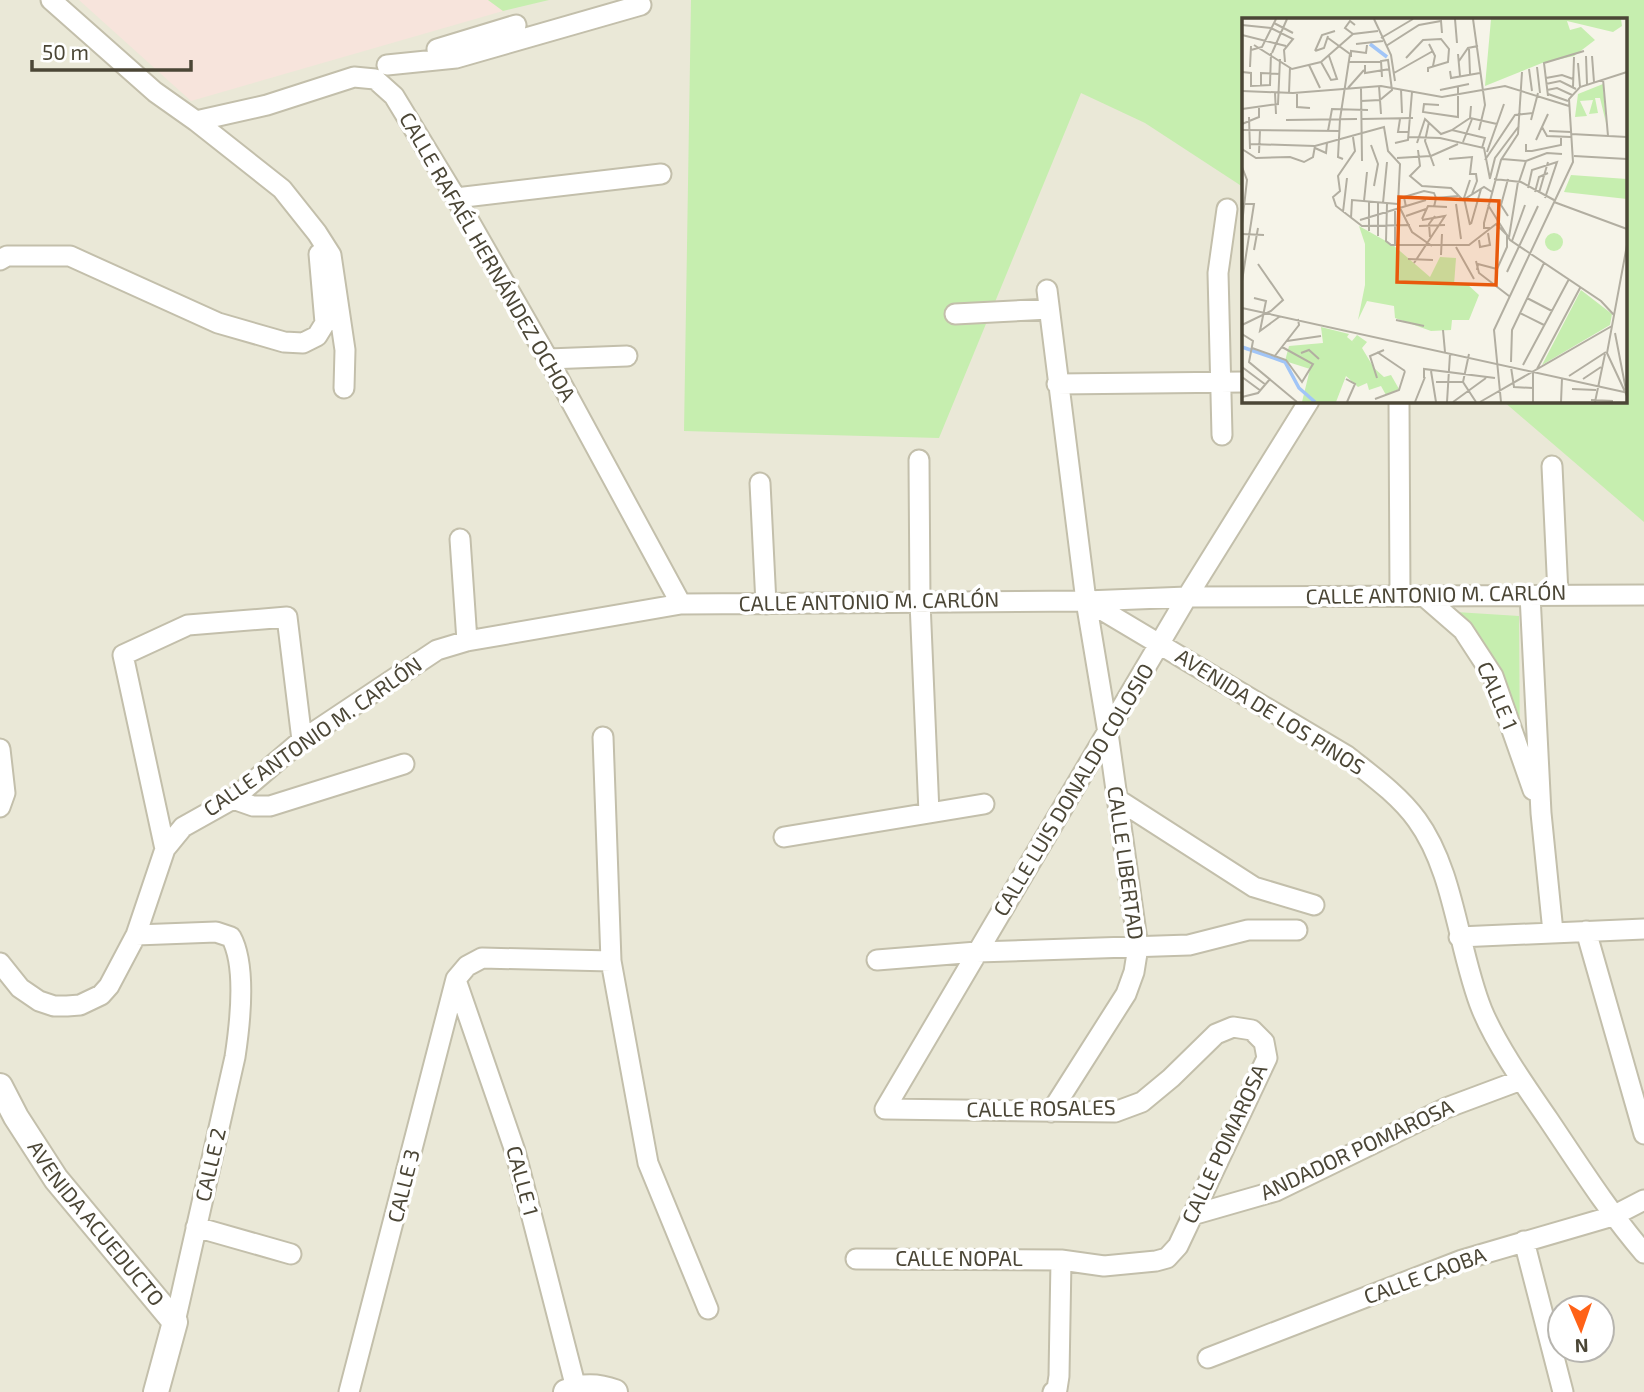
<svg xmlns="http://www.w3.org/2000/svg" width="1644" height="1392" font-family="'Exo 2',sans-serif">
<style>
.residential{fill:#eae8d7;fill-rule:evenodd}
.medical{fill:#f7e4dc}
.green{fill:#c6eeaf}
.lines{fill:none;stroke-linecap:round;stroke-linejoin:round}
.minor-casing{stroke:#c3bfab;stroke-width:23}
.tertiary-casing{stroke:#c3bfab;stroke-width:28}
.minor{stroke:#fff;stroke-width:19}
.tertiary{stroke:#fff;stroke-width:24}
.labels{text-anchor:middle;stroke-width:7;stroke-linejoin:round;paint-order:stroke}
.street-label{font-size:21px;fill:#4b4636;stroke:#fff}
.inset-river{fill:none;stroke:#a1c5f7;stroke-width:3.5}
.inset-road{fill:none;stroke:#b2aea1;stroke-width:2}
.view{fill:#e8590c;fill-opacity:0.15;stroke:#e8590c;stroke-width:3.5}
.inset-edge{fill:none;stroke:#4b4636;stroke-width:3.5}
</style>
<rect width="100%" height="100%" fill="#f6f4e9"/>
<!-- residential -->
<path class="residential" d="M0,0h1644v1392h-1644zM1243,19h382v382h-382zM1560,1308h42v42h-42z"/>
<!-- medical -->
<path class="medical" d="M79,0h409l15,11 -312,90z"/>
<!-- green -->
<path class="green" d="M488,0h61l-46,11z
M691,0h953v522l-141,-121h122v-382h-382v168l-98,-64 -64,-30 -142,345 -255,-7z
M1440,611l79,5 1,146 -27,-82z"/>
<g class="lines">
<!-- minor casing -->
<g class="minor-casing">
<path id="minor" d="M51,0l104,92 41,29 86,68 35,44 14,22 14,95 -1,38
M437,49l79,-24
M387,65l69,-7 185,-53
M196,121l71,-16 87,-28 21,2 19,17 62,102 92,161 133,245
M456,198l205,-24
M0,260l7,-4h63l148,67 66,19 19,1 14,-7 8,-13 -6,-69
M1047,290l39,311 22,132 30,214 -4,25 -8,22 -75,118
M955,314l94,-5
M548,359l79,-3
M1057,384l186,-2
M1399,401l1,195
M1222,435l-4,-162 9,-64
M919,460l1,142 9,211
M1552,466l6,128
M760,483l6,121
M460,539l7,102
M1530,595l11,218 12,119
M1425,597l38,33 30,46 40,114
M1087,601l260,155c24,19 52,39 70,64 38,52 41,131 65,190 15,36 44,77 66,109 31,46 60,92 96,134
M603,737l8,224 37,202 60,146
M0,749l5,44 -5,14
M233,799l20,7h17l134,-42
M1117,799l137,88 60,18
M784,837l200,-33
M165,849l-42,-194 65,-30 99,-8 15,123
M1586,931l58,203
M136,935l80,-3 15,5c16,29 9,87 4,120l-60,265
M1459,937l185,-8
M877,960l100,-8 212,-7 59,-15h49
M0,963l20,25 19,13 15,5h13l13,-1 21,-10 8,-9 27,-51 29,-86 18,-22 50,-28 69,-59 135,-90 30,-9 214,-37 405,-3 101,-4 457,-2
M456,980l59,171 62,241
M1192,1215l84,-24 170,-83 75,-28
M196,1227l95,27
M1524,1241l39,151
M856,1259l205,1 43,6 52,-5 11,-3 11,-12 89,-188 -3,-16 -12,-12 -19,-3 -17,7 -45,44 -29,24 -27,10 -230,-3 302,-512 122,-196
M1208,1358l254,-98 151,-44 31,-16
M349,1392l107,-413 11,-13 15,-8 129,3
M1053,1392l4,-3 2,-13 2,-116"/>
</g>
<!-- tertiary casing -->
<g class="tertiary-casing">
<g id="tertiary">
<path id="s1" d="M0,1086l16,31 40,62 119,143 -19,70"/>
<path d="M566,1392c17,-7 33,-6 49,0"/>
</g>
</g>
<!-- minor -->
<use href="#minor" class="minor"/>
<!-- tertiary -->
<use href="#tertiary" class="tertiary"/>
</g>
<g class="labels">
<!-- street labels -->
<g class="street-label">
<text transform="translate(487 257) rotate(60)" y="7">CALLE RAFAÉL HERNÁNDEZ OCHOA</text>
<text transform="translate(1436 595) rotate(-1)" y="7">CALLE ANTONIO M. CARLÓN</text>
<text transform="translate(869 602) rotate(-1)" y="7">CALLE ANTONIO M. CARLÓN</text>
<text transform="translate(1497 696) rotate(67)" y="7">CALLE 1</text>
<text transform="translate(1270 712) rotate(32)" y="7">AVENIDA DE LOS PINOS</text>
<text transform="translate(313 737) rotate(-35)" y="7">CALLE ANTONIO M. CARLÓN</text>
<text transform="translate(1074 790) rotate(-59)" y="7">CALLE LUIS DONALDO COLOSIO</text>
<text transform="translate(1125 863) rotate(82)" y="7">CALLE LIBERTAD</text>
<text transform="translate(1041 1109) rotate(-1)" y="7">CALLE ROSALES</text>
<text transform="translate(1225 1144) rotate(-65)" y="7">CALLE POMAROSA</text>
<text transform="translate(1357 1150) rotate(-25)" y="7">ANDADOR POMAROSA</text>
<text transform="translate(211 1165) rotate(-77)" y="7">CALLE 2</text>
<text transform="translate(522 1181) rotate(75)" y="7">CALLE 1</text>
<text transform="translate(404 1186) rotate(-76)" y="7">CALLE 3</text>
<text dy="7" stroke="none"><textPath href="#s1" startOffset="168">AVENIDA ACUEDUCTO</textPath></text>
<text x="959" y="1266">CALLE NOPAL</text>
<text transform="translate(1425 1276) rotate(-20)" y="7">CALLE CAOBA</text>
</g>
</g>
<!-- overview -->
<g transform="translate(1242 18)">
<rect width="385" height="385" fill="#f6f4e9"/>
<path d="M249,1h130l1,7 -9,6 -46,-11 3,9 11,-3 14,13 -21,16 -32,7 -57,23zM361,66l3,39 -6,-25h-5l3,15 -9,1 4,-14 -13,1 7,15 -12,1 3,-23zM329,157l56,4v20l-63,-7zM117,208l34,19 37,32 10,-20 16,1 -2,27 12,-2 13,12 -10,25h-17l-1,10 -20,1 -36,-13 -1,-12 -27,-5 -9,19 7,-35v-41zM303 224a9 9 0 1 1 18 0a9 9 0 1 1-18 0ZM339,272l31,24 -2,11 -68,40zM79,309l28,7 -2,3 11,9 -6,-5 5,-6 10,7 -5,6 12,20 10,9 7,-2 8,14 -13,6 -5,-9 -12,4 -2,-7 -9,4 -12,-11 -10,26h-34l8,-33 -25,-8 4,-15 34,-3z" fill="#c6eeaf"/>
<path class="inset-river" d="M128,26l17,13M0,329l43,15 14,26 16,14"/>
<path class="inset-road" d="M132,1l17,36 4,26M213,1l2,24M231,1l12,86 -6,25M32,5l19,10M0,7l29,3 22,11 -9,11 1,12M111,16l-8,-6 5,-7 5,4M0,17l44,11M86,20l22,16 -10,65 -2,38 5,2M139,20l32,-19M114,26l27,-3M187,26l6,12 -2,10M12,27l38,24 29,-7M144,28l33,-21 22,-4 1,12M227,31l1,25M9,32l11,-3 14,-28M73,33l7,-16 13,-4M73,33l9,-3 4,-12M30,35l15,-34M216,36l2,22M344,38l1,28M350,38l2,26M109,39v-6l15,2 1,-8M164,40l17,-18 18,-1 8,10 -1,13 -20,6v4M217,43l9,-13 10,-2M79,44l32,-28 25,-3M79,44l10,18 6,-1 -8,-23M107,44h32M336,45l2,24M67,47l11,23M123,47v8l25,-4M8,49l1,-21M295,49l3,26M287,51l3,22M208,53l1,7 29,-5M0,54l9,1v13l19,-1 1,-32M152,55l39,-22M304,60l16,-3 11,4M361,61l5,57M304,66l14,-3 16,8M19,68v-13l19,1M137,68l2,28M331,69l1,-30M106,70l16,-18M119,70l1,73M159,71l1,24M198,72l29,-6M305,72l10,-2 15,7M0,73l51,2 88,-7 61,11 63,-11 64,20M33,75l1,21M47,75l1,-26M55,75v14l13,1M306,76l20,7M306,78l-4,-33 40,-12M119,83l19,-1 12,-10 -4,-30 -7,1 1,16M197,87l-15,-1 -1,8 35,5v-31M0,91l36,-5 2,-45M7,99l1,32M228,100l27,6M120,101l51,-1M158,101l-2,13h11M44,102l71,-1M289,102l7,-27M187,104l-4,19 9,25M0,106l17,-7v-9M300,109l5,9 24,1M0,112l98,1M210,112l18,-12 1,-12M86,113l4,-22 36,1M307,113l22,1M329,116l56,3M111,119l2,14 -17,25 2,15 -7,6 3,9 26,20 48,-1M167,119l31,1 44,10 6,31M294,122l12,-26M221,124l9,-23M153,125l13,-3 4,-48M175,125l8,-24 16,15 11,-4 33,8 -3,10M8,126l65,2 69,-19 4,24 12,13 -2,40 14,28 20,14M284,126v7h6l29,-6v-8M129,127l7,19 -4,22M73,130l11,5 1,-10M0,131l14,9 34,-1 14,5 9,-5 2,-11M176,132l2,16 -10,10 12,10 29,2 12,12 21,-13 8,5M245,134l17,-48M17,135l1,-23M332,138l53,3M155,140l34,-2 27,-12M207,141l23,-2 -2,17h6l1,7 -5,13M260,141l24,2 21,-8 15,1M243,142l30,-45 18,-2M0,149l5,13 -5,44M248,160l5,-20 24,-32M252,161l27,3 33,18M266,161l-7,26 7,11M228,162l-6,18 6,27M277,164l7,-21M286,170l4,-18 25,-8 -12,36M293,174l4,-15 9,-4M297,175l9,-31M122,183l3,-29M312,184l73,27M141,185l4,-41M0,186h12l-12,77M145,186l-1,37 5,4h78l27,-21 11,11v12l-10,22 -19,-5 -1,6M214,186l5,35M246,187l22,35 91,61 13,14M164,189l-2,-10 20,-6 10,2 2,5M192,189l2,-9 22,-2M153,193v34M101,194l4,-34M164,198l20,-7M109,200l1,-18 46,4M180,201l6,-13 19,1M118,202l66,-20M229,206l10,-35M177,208l26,-1M248,210h-6v-5l17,-63 17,-26 4,-62M127,213v-29M0,216l22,1M136,218v-33M188,219l-1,-13 6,-8M267,219l9,-55M237,222l1,7 10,-2 -2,-12M270,223l13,-36M385,227l-20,108 20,43M214,229l18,32M12,232l4,-22M199,237l1,-21M166,241l25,1M234,243l3,12 30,23M172,245l31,-47 -23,4M265,254l31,-66M12,280l12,3 -6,30 19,-14M285,280l25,13M0,290l382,84M278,295l24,12M154,302l28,6M0,307l29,-14 12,-11 -25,-36M201,312l2,22M373,315l11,57M0,316l11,7 -4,21 48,40M45,323l34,-5M10,330l34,12 16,22 11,-18 -31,-17M135,334l28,19M59,335l8,-3 10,9M227,336l-6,28 13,20M32,339l25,-32 -1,-6M269,344l1,-32 32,-67M281,347l46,-86M0,349l24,18M269,349l3,20 19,1M295,351l43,-81M189,353l5,31M327,358l37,-24M0,359l19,14M135,360l-7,-22 14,-6M182,360v-9l71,9M104,361l9,5 -8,18M341,361l18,-12M194,364h27M330,371l24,1M0,379l16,-4 12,-14M133,381l24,-9 6,-19M349,382l22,1M173,384l10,-25M205,384l3,-48M211,384l33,-24M238,384l132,-76M259,384l-7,-72 79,-168 -4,-63 11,-12 47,-15M291,384v-29M319,384l1,-24M353,384l10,-48"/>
<path class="view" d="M157,179l100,4 -3,84 -99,-3z"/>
<rect width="385" height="385" class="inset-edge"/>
</g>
<!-- north arrow -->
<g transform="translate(1581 1329) rotate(178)"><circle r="33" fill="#ffffff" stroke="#b7b5af" stroke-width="2"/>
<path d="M0-5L12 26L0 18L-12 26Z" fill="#ff6217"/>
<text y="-10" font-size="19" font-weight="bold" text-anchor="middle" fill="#4b4636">N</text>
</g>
<!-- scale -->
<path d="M32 60v10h159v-10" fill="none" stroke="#4b4636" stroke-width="3.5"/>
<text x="42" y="60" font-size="21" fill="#4b4636" stroke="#ffffff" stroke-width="5" paint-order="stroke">50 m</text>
</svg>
